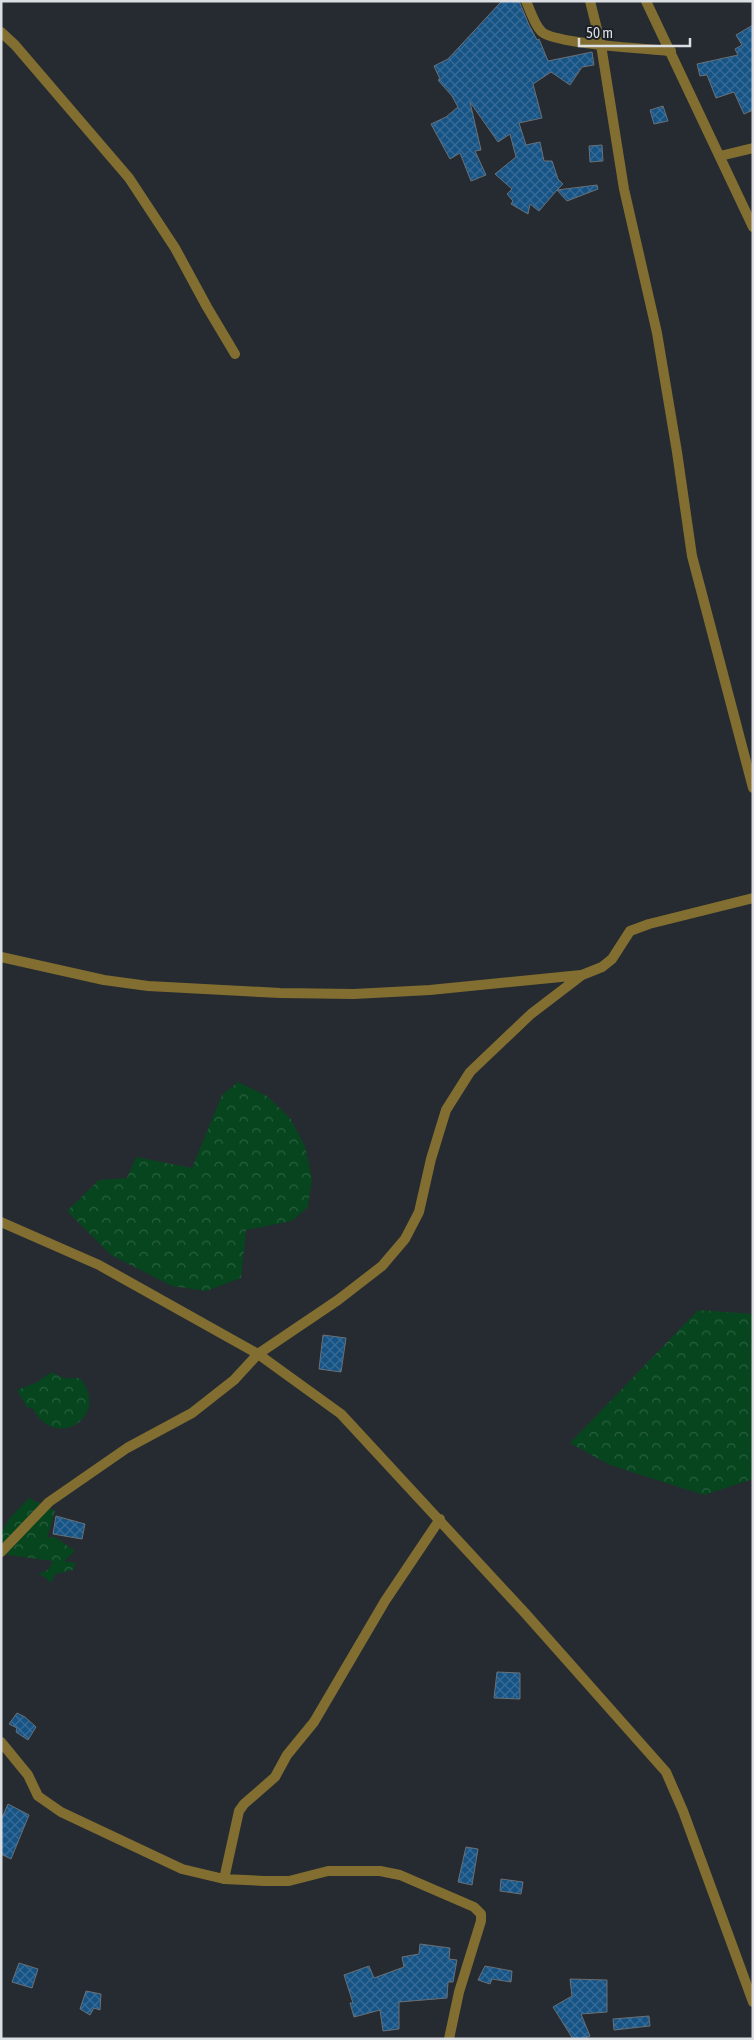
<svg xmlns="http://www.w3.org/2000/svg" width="754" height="2040" font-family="'Asap Condensed',sans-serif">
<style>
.forest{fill:url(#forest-crowns)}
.building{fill:url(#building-cross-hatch);stroke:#697076}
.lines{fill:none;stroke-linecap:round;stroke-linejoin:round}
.minor{stroke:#826e30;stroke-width:10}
.tertiary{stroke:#826e30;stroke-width:10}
</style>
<defs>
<pattern id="forest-crowns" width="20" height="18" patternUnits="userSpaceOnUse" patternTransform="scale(1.25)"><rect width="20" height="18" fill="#06451e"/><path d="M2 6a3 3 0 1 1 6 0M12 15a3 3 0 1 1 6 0" fill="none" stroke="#2a5f3f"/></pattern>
<pattern id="building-cross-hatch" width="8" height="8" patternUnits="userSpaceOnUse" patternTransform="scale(1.25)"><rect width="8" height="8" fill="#175486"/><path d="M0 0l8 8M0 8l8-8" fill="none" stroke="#386c97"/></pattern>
</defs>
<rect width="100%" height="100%" fill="#252b30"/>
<!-- forest -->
<path class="forest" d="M238,1082l29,14 23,22 15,28 7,33 -4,28 -16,14 -46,9 -5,48 -35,13 -34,-5 -61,-31 -44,-44 32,-31 28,-2 9,-21 56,11 30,-73z
M698,1310l55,4v165l-49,16 -94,-30 -40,-22z
M53,1372c7,7 18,7 27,6 31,38 -24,74 -47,31l-6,-2 -10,-17 21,-8 7,-6z
M29,1498l26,13 -8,27 8,-1 20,14 -11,10 12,2 -3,7 -18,4 -4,9 -6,-6 -7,-3 10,-4 5,-9 -52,-7v-21l8,-14z"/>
<!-- building -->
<path class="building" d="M504,1h15l10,24 8,15 2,-1 9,22 44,-9 2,13 -12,2 -12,18 -19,-13 -18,12 9,34 -23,5 7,22 14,-3 4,19h8l6,18 5,5 -6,6 40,-5 1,4 -31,12 -10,-11 -18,21 -9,-7 -2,10 -17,-10 2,-3 -6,-7 5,-5 -17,-15 21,-17 -6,-23 -12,8 -28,-40 11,48 -6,1 11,24 -15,6 -11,-28 -10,6 -19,-35 15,-7 12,-10 -6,-11 -14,-16 2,-1 -6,-13 14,-7 52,-56z
M753,25v85l-9,4 -10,-22 -18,6 -9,-23 -7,1 -3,-12 41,-9 -3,-6 7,-4 -6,-10z
M663,106l5,15 -14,3 -4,-14z
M602,145l1,16 -13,1 -1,-16z
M323,1335l23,3 -5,34 -22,-3z
M56,1516l29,8 -3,15 -29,-5z
M497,1672l23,1v26l-26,-1z
M17,1713l8,4 11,10 -8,13 -12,-8 1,-4 -8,-4z
M8,1804l21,11 -18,44 -10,-5v-34z
M466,1847l12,2 -6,36 -14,-3z
M501,1879l22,3 -2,12 -21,-3z
M420,1944l30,4 -1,11 8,1 -4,22h-5l-1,16 -48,4v27l-16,2 -3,-21 -26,7 -4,-14h3l-9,-28 25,-9 5,12 30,-11 -2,-10 17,-3z
M19,1963l19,6 -6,19 -20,-6z
M485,1966l27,5 -1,11 -19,-3 -2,5 -12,-4z
M570,1979l37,1v32l-26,2 9,22 -8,3h-9l-20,-32 19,-11z
M86,1991l15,3 -1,16 -6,-2 -4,7 -10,-6z
M649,2016l1,10 -36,4 -1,-11z"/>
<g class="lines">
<!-- minor -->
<path class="minor" d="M526,1c4,9 9,25 16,31 14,12 106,17 129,19
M590,1l11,44 23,144 33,144 20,119 15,104 61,232
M1,32l14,13 114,133 46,70 32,59 28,47
M720,156l33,-8
M1,957l103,23 44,6 132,7 74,1 76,-4 151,-15
M1,1222l98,43 159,89 83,60 184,199 141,159 17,39 70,191
M1,1552l48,-50 78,-54 65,-35 42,-33 24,-26 80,-54 44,-34 23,-27 14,-27 12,-53 15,-49 24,-38 61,-58 51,-39 20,-8 10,-8 18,-28 19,-7 104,-26
M1,1742l27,33 10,21 23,16 121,57 42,10 40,2h25l39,-10h52l20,4 74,32 7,7v7l-22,71 -10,47
M224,1879l15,-68 5,-7 31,-27 12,-22 27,-33 71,-121 55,-82"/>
<!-- tertiary -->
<path class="tertiary" d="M646,1l107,226"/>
</g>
<!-- border -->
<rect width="754" height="2040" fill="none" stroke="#dbdfe3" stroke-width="5"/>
<!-- scale -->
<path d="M579 38v8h111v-8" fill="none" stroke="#dbdfe3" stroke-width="2.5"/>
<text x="586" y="38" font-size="15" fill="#dbdfe3" stroke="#1b2127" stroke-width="4" paint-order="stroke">50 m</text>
</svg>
